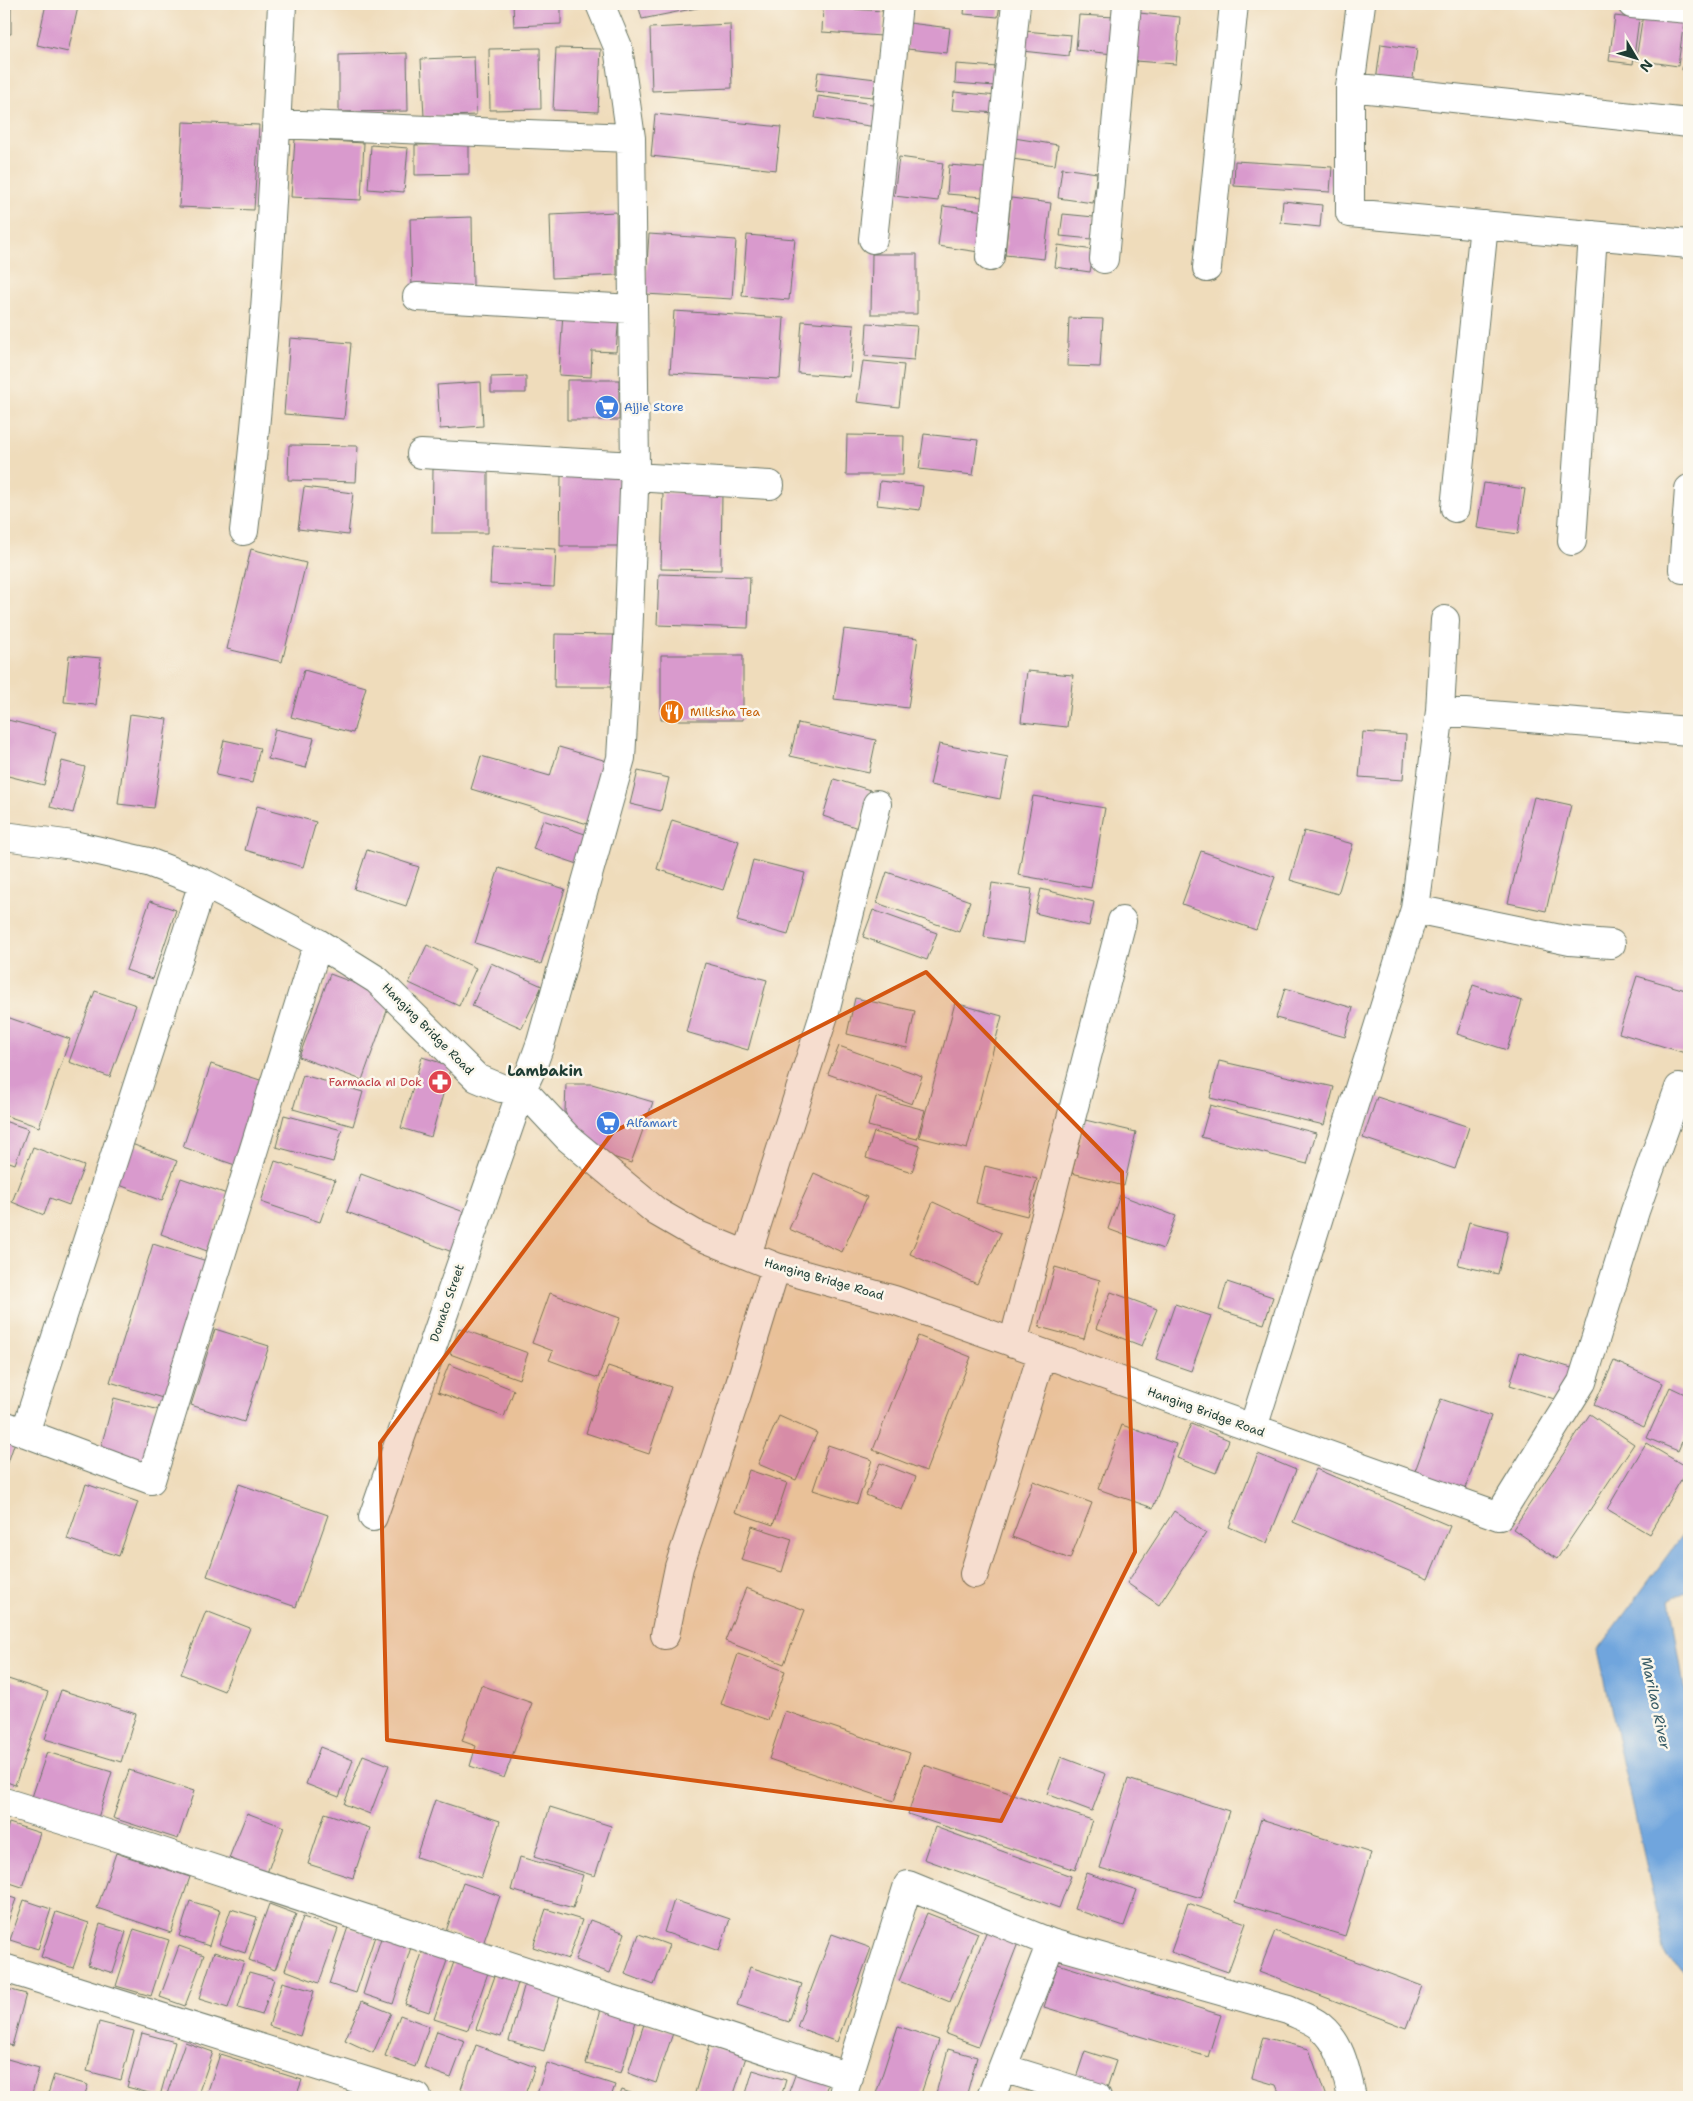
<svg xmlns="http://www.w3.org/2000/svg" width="1693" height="2101" font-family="'Shantell Sans',sans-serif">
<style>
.water{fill:#70a5dd;stroke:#487188}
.building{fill:#d99acd}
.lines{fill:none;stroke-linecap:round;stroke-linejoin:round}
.minor-casing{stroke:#687563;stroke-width:30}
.minor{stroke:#fff;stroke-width:28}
.marked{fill:#d45610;fill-opacity:0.2;stroke:#d45610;stroke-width:4;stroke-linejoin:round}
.labels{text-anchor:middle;stroke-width:5;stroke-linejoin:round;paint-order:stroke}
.shop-label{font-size:12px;fill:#366cbe;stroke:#fbf7ec;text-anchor:start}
.food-label{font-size:12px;fill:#c56008;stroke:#fbf7ec;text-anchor:start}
.street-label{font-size:12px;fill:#1f3d34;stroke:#fbf7ec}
.health-label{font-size:12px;fill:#be3a42;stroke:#fbf7ec;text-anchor:end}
.water-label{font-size:14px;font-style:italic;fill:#375c67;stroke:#fbf7ec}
.quarter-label{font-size:15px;font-weight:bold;fill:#1f3d34;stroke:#fbf7ec}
</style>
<rect width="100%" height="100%" fill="#fbf7ec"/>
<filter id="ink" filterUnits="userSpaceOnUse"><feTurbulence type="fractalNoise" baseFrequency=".02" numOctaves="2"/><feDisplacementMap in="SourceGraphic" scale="10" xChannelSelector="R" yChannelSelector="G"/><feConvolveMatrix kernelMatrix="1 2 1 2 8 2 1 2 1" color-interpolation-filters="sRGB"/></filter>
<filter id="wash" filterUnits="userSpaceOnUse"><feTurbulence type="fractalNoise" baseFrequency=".0096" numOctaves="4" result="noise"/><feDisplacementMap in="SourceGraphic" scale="20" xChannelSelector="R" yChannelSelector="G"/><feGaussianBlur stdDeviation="1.12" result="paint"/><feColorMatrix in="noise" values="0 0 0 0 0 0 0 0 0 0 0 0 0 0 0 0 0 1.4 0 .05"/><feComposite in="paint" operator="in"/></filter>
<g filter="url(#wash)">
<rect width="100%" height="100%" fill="#efdcbb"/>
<!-- water -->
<path class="water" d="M1689,1526v64l-19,10 19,118v257l-22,-17 -69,-308z"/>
<g id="blocks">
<!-- building -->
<path class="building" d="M4,4h7v30h-7z
M46,4h18l14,3 -10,45 -31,-7z
M513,4h48v20l-47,2z
M638,4h74v1l-70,14z
M965,4h35l-2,13 -34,-3z
M823,7l60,4 -1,25 -60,-4z
M1139,13l41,4 -4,47 -41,-3z
M1643,14l41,6 -6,46 -42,-6z
M1079,15l36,2 -2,37 -37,-4z
M1615,16l24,3 -6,45 -24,-3z
M1688,18h1v53l-7,-1z
M909,23l41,5 -3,25 -40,-4z
M730,24l2,64 -80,3 -2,-63z
M1024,31l47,4 -2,21 -47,-5z
M1381,44l36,5 -5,36 -36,-4z
M540,48l1,61 -51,1 -1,-61z
M556,48l45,1 -3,63 -45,-2z
M407,53l1,58 -69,1v-57z
M474,57l2,58 -52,2 -3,-58z
M956,64l41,3 -2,19 -40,-3z
M818,72l58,7 -3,18 -58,-6z
M954,92l44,4 -1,17 -45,-3z
M818,96l61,9 -3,22 -61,-9z
M655,114l126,13 -5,43 -125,-14z
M183,122l76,3 -5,85 -75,-3z
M1014,138l44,7 -3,20 -43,-6z
M295,139l69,4 -3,57 -70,-3z
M469,144v30l-54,1v-30z
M371,145l37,3 -4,44 -36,-3z
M899,157l44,6 -5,38 -44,-5z
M1235,161l97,6 -2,25 -96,-6z
M949,165l36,3 -2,29 -36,-3z
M1062,168l35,5 -4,30 -35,-5z
M1011,198l40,5 -7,56 -39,-4z
M1283,201l39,4 -2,22 -39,-4z
M943,206l42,5 -6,41 -41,-6z
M616,212l1,63 -65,3 -2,-63z
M1063,214l31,3 -2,22 -32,-3z
M472,217l1,69 -61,1 -2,-68z
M649,234l87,6 -4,59 -87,-5z
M747,235l48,4 -6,61 -47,-4z
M1058,245l36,5 -4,22 -35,-5z
M872,254h45v60h-46z
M674,311l110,7 -4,61 -110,-6z
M563,312l56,3 -3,37 -24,-1 -1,26 -32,-2z
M1069,318l34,1 -3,48 -33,-1z
M802,321l52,4 -4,52 -52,-4z
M867,323l50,3 -3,34 -49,-4z
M290,338l61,5 -7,76 -60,-5z
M863,361l41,4 -5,42 -42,-5z
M526,376v17h-35v-16z
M567,380h52v40h-52z
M481,382l2,44 -43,3 -3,-44z
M924,434l54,6 -5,35 -54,-6z
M847,435l57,1 -1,39h-57z
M289,445l69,1 -2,36 -68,-2z
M433,469h55v64h-56z
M561,475h65v71h-66z
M880,481l43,5 -3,24 -43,-5z
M1484,483l41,6 -7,45 -41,-6z
M304,487l49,6 -5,42 -50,-6z
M663,493h59l-1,77 -60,-1z
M492,546l64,3 -2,38 -64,-3z
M251,549l55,14 -24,99 -55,-13z
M659,574l91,3 -2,51 -91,-3z
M844,629l74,9 -10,70 -74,-9z
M555,634l59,1v52h-60z
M69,655l32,3 -5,47 -32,-3z
M661,655h82v65h-82z
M304,670l62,17 -13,46 -62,-16z
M1027,671l46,4 -6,52 -46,-5z
M130,714l37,5 -13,89 -36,-4z
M8,720l48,12 -12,53 -40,-10v-35z
M798,723l78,17 -7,33 -79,-17z
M275,729l39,9 -8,30 -38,-9z
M1363,732l43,3 -3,45 -44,-3z
M224,740l36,8 -8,35 -36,-8z
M939,744l69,13 -8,42 -70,-14z
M559,747l51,15 -19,63 -120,-36 10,-33 69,20z
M62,761l23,6 -12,46 -23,-6z
M638,771l31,7 -8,33 -31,-7z
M834,779l36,11 -12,38 -35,-12z
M1033,796l72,12 -14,80 -73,-13z
M1534,797l37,8 -25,106 -38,-8z
M257,806l59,16 -13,45 -58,-17z
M543,820l45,15 -10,29 -45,-15z
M672,820l67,21 -16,49 -66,-21z
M1304,831l49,13 -15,50 -48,-14z
M367,850l52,17 -13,39 -52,-17z
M1201,851l74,26 -19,53 -74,-26z
M753,860l52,13 -17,62 -51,-14z
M499,868l66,21 -24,75 -66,-21z
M887,872l83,29 -11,31 -82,-29z
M992,883l40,6 -8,54 -40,-6z
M1041,889l53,13 -5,24 -54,-13z
M150,901l26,9 -23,69 -27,-9z
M873,910l64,23 -10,27 -64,-23z
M427,945l49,23 -17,38 -50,-23z
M491,963l51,23 -20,42 -50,-22z
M705,963l62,17 -19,70 -62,-18z
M330,974l62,23 -30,83 -63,-23z
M1637,976l52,15v49l-4,13 -66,-20z
M1473,985l49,16 -15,49 -50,-16z
M1285,988l68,20 -8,29 -69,-19z
M95,991l41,14 -26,72 -41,-15z
M855,998l60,13 -8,37 -60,-14z
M955,1003l47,13 -35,133 -48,-12z
M4,1016l66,23 -31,88 -35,-12z
M839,1046l83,30 -10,28 -84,-30z
M422,1057l29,9 -20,71 -30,-9z
M1219,1061l115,26 -10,38 -114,-27z
M211,1064l52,17 -28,84 -52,-18z
M303,1075l60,17 -10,34 -60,-17z
M566,1084h26l61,18 -22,61 -24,-8 -31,-21 -11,-22z
M876,1097l49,13 -8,29 -49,-13z
M1377,1097l92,30 -14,42 -92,-31z
M1210,1105l106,28 -9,31 -106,-27z
M284,1115l58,15 -9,32 -57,-15z
M1085,1120l51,12 -12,54 -52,-13z
M4,1121l24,8 -13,35 -11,-4z
M874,1132l46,14 -8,26 -46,-14z
M129,1143l48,18 -15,40 -48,-18z
M33,1147l51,19 -15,39 -19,-7 -6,17 -32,-13z
M275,1161l60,19 -15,42 -59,-20z
M985,1166l52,13 -10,37 -51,-13z
M814,1173l53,24 -25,55 -53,-23z
M361,1174l114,42 -15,39 -113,-43z
M181,1178l46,16 -20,57 -46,-17z
M1120,1195l56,21 -13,33 -55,-20z
M933,1202l68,31 -24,51 -67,-30z
M1469,1222l39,9 -10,43 -40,-9z
M153,1244l60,19 -44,137 -59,-18z
M1055,1267l45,13 -16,59 -45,-12z
M1227,1282l46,15 -9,27 -45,-14z
M1111,1292l46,17 -15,37 -46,-18z
M550,1293l70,25 -22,60 -49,-18 4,-9 -21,-8z
M1175,1304l36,12 -20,55 -35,-12z
M459,1328l69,25 -9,26 -69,-25z
M215,1329l54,17 -25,76 -53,-17z
M918,1336l53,21 -45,114 -53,-21z
M1520,1352l58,18 -11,33 -57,-18z
M1614,1361l49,22 -19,44 -50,-22z
M449,1364l65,26 -10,27 -66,-25z
M608,1366l63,21 -22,67 -63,-21z
M1670,1387l19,9v29l-11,26 -31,-13z
M114,1398l49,13 -18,61 -47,-14z
M1441,1399l50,17 -26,73 -50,-18z
M1590,1414l44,30 -77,115 -44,-30z
M779,1416l38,17 -21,47 -38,-16z
M1191,1424l38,16 -13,33 -39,-15z
M1122,1425l54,19 -23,64 -55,-19z
M4,1438l11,4 -11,32z
M1646,1443l42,25 -39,66 -42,-25z
M828,1445l44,15 -15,44 -44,-14z
M1258,1454l38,16 -29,73 -38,-16z
M880,1463l36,14 -14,33 -36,-15z
M1316,1469l134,57 -22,53 -135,-57z
M749,1470l38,13 -14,42 -38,-13z
M1033,1481l59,22 -22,56 -58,-22z
M86,1484l52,18 -19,54 -52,-17z
M239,1484l89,31 -32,92 -89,-31z
M1174,1511l32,22 -47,72 -32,-22z
M752,1526l40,13 -10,33 -41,-12z
M746,1588l59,22 -21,54 -59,-23z
M206,1611l44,17 -26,63 -43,-17z
M738,1654l47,17 -17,49 -47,-16z
M5,1678l43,14 -33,93 -11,-4z
M481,1685l51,18 -28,75 -34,-12 6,-20 -14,-5z
M61,1690l75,24 -15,48 -76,-23z
M785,1711l125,42 -16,48 -125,-42z
M320,1747l33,13 -14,37 -33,-13z
M47,1752l65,20 -14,46 -66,-21z
M363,1755l26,10 -19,49 -26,-10z
M1061,1757l45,17 -14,37 -45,-17z
M924,1765l168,55 -17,50 -167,-56z
M129,1770l65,21 -16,48 -65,-21z
M1128,1779l101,32 -28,87 -101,-30z
M435,1800l65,21 -19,57 -65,-21z
M550,1807l61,19 -16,50 -61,-19z
M247,1813l37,14 -17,46 -38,-15z
M325,1813l45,15 -17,50 -45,-14z
M1261,1819l110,34 -26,83 -110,-34z
M9,1823l31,10 -18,54 -18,-6v-41z
M935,1827l136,49 -12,32 -135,-49z
M116,1853l74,24 -19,56 -74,-25z
M520,1857l63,18 -10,33 -62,-18z
M1086,1873l51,17 -13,36 -50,-17z
M463,1883l37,13 -17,48 -37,-13z
M4,1895l12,4 -12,34z
M24,1900l27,9 -13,40 -28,-9z
M674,1900l56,19 -11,32 -55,-19z
M190,1901l30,9 -11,36 -30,-10z
M1188,1903l58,20 -18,49 -57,-20z
M269,1904l27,10 -21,56 -26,-10z
M231,1909l26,8 -12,36 -26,-9z
M546,1909l36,11 -14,39 -35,-12z
M56,1912l33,11 -16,45 -32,-11z
M927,1913l51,20 -28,69 -51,-21z
M303,1917l35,12 -19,54 -34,-13z
M590,1920l35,13 -15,40 -35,-13z
M100,1924l26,8 -13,41 -25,-8z
M348,1927l27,9 -19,57 -27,-9z
M134,1929l35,11 -18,56 -35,-10z
M987,1930l31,13 -40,103 -32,-12z
M1275,1931l147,55 -16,42 -147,-56z
M639,1934l30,11 -15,40 -29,-11z
M832,1934l39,14 -34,94 -40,-15z
M382,1935l30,9 -19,60 -30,-10z
M179,1946l25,9 -19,51 -25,-9z
M424,1947l25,8 -20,57 -24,-8z
M214,1952l30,9 -16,47 -29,-9z
M455,1959l34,11 -21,60 -34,-11z
M1058,1964l163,51 -13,42 -164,-50z
M750,1967l52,17 -13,38 -52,-17z
M249,1972l25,7 -12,36 -24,-7z
M496,1973l23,7 -18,57 -25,-8z
M282,1982l32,9 -14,45 -31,-10z
M525,1983l36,10 -17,58 -35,-10z
M4,1988l22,6 -14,52 -8,-3z
M362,2001l29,12 -18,40 -28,-13z
M601,2009l36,9 -16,55 -35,-9z
M400,2015l29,11 -14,41 -30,-11z
M99,2022l35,9 -13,49 -34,-9z
M644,2024l29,9 -17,50 -28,-10z
M898,2026l41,14 -19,57h-45z
M437,2031l28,10 -14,37 -27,-10z
M142,2033l33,9 -15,54 -33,-9z
M1263,2037l46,12 17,48h-45l-5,-12 -24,-7z
M185,2042l28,10 -16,45h-21l-9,-3z
M476,2045l59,22 -11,30h-40l-23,-8z
M709,2046l37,11 -13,40 -39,-1z
M948,2049l29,8 -11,40h-31z
M1085,2051l31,10 -9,27 -31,-10z
M220,2054l82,26 -6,17h-90z
M4,2058l35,10 -8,29h-27z
M547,2063l68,22 -4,12h-75z
M753,2070l33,10 -5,17h-36z
M797,2070l32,12 -6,15h-36z
M54,2075l34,10 -4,12h-37z
M622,2090l20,7h-23z
M1432,2092l1,5h-20z"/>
</g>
</g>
<g filter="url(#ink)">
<use href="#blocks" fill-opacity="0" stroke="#687563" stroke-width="1"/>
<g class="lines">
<!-- minor casing -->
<g class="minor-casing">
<path id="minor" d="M1361,4l-11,83v126l339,31
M1632,4l57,5
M1350,87l339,36
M277,124l354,14
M873,239l25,-235
M990,257l26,-253
M1104,259l23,-255
M1207,268l27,-264
M417,297l216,12
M421,454l214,12
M634,477l136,8
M1455,508l29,-283
M244,531c21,-175 30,-351 38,-527
M1572,541l21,-306
M1683,569l6,-80
M1440,711l249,20
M4,836l69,9 75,17 55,21 115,60 59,37 100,98 24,10 21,1 46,49 89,74 38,22 81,33 118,33 605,216 83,-134 53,-171 44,-123
M1415,909l155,32 41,3
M747,1255l78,-243 52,-208
M1013,1343l109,-422
M4,1425l147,55 167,-537
M1253,1428l162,-519 25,-198 5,-91
M25,1433l178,-550
M373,1517l149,-428 9,-19 10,-28 80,-284 7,-118 7,-174 -4,-328 -13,-91 -18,-43
M974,1574l68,-220
M665,1635l14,-68 58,-173 39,-127
M4,1802l94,29 751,246
M4,1968l413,129
M1003,2068l94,29
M842,2097l66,-212 143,58 237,67c10,5 24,9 32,16 22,18 26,46 32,71
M991,2097l60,-154"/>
</g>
<!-- minor -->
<use href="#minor" class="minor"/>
</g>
</g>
<!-- marked area -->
<path class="marked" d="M926,972l196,200 13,380 -134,269 -614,-81 -7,-297 233,-311z"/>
<!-- icons -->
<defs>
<g id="supermarket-disc" transform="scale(1.25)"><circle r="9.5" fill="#3f7fe0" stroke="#fbf7ec"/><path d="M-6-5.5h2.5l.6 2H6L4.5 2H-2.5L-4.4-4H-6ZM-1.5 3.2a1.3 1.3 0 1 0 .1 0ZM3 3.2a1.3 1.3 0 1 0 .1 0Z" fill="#fff"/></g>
<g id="restaurant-disc" transform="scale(1.25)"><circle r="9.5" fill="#e8710a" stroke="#fbf7ec"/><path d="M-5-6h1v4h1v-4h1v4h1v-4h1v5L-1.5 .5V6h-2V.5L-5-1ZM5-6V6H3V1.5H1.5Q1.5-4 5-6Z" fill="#fff"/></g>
<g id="pharmacy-disc" transform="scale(1.25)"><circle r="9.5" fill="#e0444e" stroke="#fbf7ec"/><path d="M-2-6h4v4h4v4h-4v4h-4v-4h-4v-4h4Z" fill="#fff"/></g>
</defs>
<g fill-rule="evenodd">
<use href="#supermarket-disc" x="607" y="407"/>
<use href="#restaurant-disc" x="672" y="712"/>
<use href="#pharmacy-disc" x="440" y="1082"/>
<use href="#supermarket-disc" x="608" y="1123"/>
</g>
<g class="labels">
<!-- shop labels -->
<g class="shop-label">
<text x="624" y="411">Ajjie Store</text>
<text x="626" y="1127">Alfamart</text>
</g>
<!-- food labels -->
<g class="food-label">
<text x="690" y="716">Milksha Tea</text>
</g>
<!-- street labels -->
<g class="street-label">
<text transform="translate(428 1029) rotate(45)" y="4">Hanging Bridge Road</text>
<text transform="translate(824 1279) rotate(16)" y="4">Hanging Bridge Road</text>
<text transform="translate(447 1303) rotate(-71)" y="4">Donato Street</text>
<text transform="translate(1206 1412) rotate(20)" y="4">Hanging Bridge Road</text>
</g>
<!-- health labels -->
<g class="health-label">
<text x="422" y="1086">Farmacia ni Dok</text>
</g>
<!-- water labels -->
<g class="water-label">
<text transform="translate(1656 1703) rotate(78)" y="5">Marilao River</text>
</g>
<!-- quarter labels -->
<g class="quarter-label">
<text x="545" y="1076">Lambakin</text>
</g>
</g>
<!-- margin -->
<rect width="1693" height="2101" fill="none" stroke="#fbf7ec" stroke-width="20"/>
<!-- north arrow -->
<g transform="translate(1636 58) rotate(128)" stroke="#fbf7ec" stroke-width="4" paint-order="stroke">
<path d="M0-4L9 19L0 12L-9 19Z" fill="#1f3d34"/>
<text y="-8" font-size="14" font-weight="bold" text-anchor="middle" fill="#1f3d34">N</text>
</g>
</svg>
